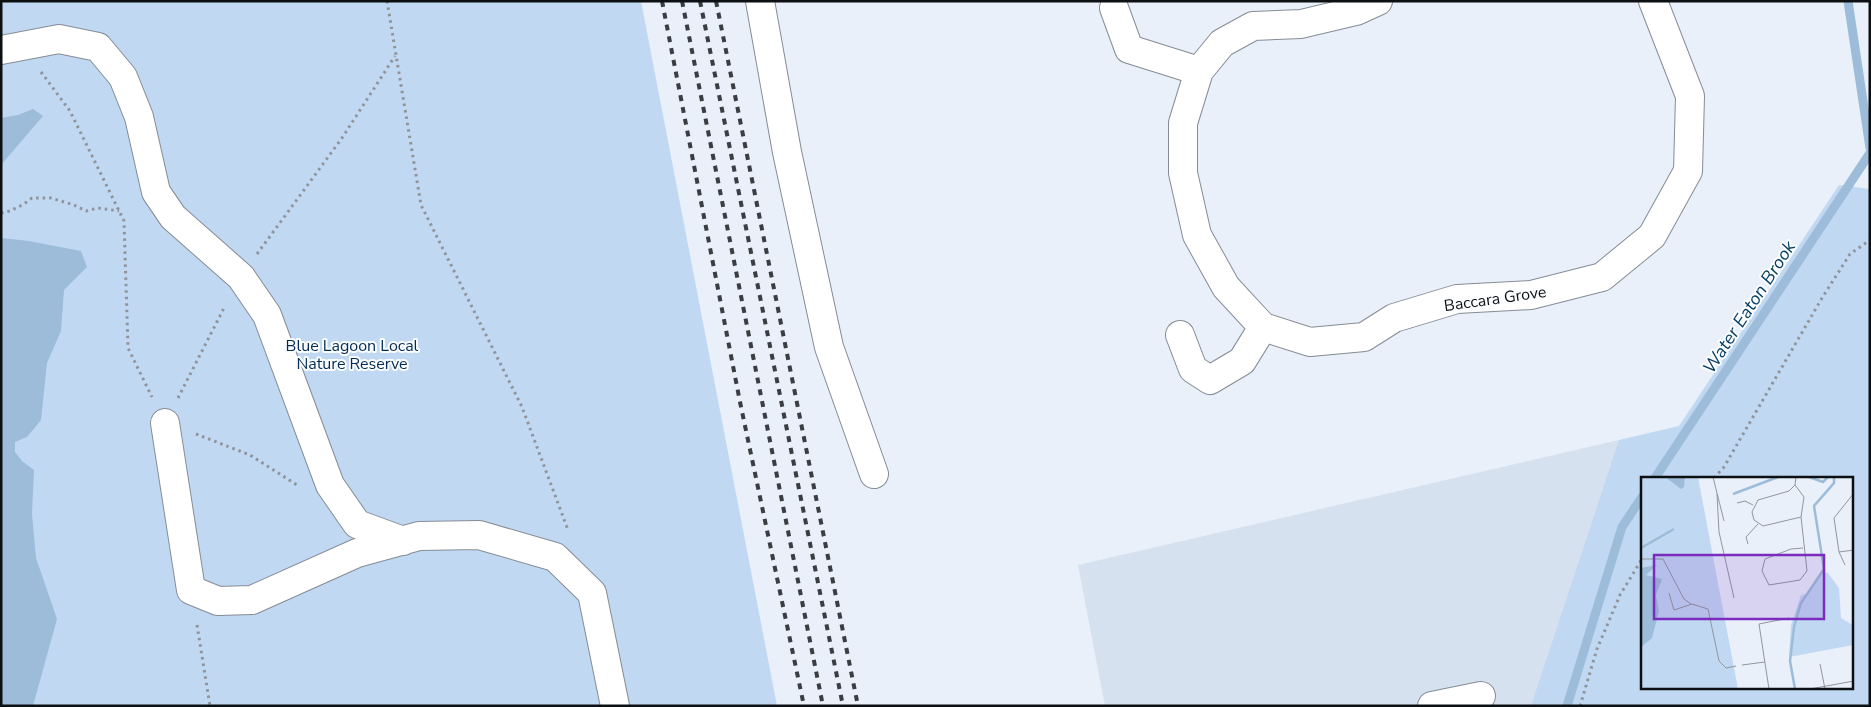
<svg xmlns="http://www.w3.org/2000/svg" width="1871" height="707" font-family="'Nunito Sans',sans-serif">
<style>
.built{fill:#d5e1ef}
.green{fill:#c1d8f3;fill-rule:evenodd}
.water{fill:#9cbcd9}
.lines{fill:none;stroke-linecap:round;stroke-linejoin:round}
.stream{stroke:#9cbcd9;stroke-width:9}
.minor-casing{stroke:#858c94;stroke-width:30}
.path{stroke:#8f949b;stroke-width:3;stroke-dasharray:2.5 4;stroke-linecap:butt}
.minor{stroke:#fff;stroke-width:28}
.rail{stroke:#3a3d42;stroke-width:4;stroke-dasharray:6 6;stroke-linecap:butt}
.labels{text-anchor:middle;stroke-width:4;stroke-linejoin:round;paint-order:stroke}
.street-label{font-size:16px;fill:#0d1013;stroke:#fbfdff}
.park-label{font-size:16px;fill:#012b53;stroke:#fbfdff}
.water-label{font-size:18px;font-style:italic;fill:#073e64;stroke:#fbfdff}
.inset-river{fill:none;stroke:#9cbcd9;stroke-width:2.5}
.inset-road{fill:none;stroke:#91969d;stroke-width:1}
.view{fill:#7b2cbf;fill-opacity:0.15;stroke:#7b2cbf;stroke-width:2.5}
.inset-edge{fill:none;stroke:#0d1013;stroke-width:2.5}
</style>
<rect width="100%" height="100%" fill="#e9f0f9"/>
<!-- built -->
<path class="built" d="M1619,440l-71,266h-443l-27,-141z"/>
<!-- green -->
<path class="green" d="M1,1h640l136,705h-776z
M1839,185l31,4v517h-339l88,-266 60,-14zM1852,478v210h-210v-210z"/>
<!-- water -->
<path class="water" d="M33,109l10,7 -42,49v-47l17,-3z
M1,238l28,3 52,10 6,16 -23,23 -3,41 -14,32 -6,57 -14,17 -12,5v10l7,9 12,9 -2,44 4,44 21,61 -24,87h-32z"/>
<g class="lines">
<!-- stream -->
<path class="stream" d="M1848,1l22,147
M1655,478l215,-325
M1567,706l55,-179 20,-30"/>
<!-- minor casing -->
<g class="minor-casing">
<path id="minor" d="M760,1l27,151 42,195 45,127
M1378,1l-22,10 -55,13 -48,2 -31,17 -23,28 -16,52v50l14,62 29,52 37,40 47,15 54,-5 30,-19 63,-19 74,-4 71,-18 50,-41 36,-65 2,-75 -37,-95
M1114,8l15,41 70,22
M1,50l58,-11 39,8 25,30 16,40 17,75 17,25 68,60 26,38 63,170 27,39 46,17
M1180,335l13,34 17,11 32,-19 21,-34
M165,423l26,167 27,11 34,-1 105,-47 62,-17 60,-1 76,22 37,36 23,113
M1432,706l49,-10"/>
</g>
<!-- path -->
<path class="path" d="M387,1l34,204 101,202 46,123
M41,72l29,39 54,110 4,127 24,49
M1,213l9,-2 14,-7 8,-6h19l23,7 12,6 12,-3 21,3
M257,254l85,-116 53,-82
M178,398l47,-92
M196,434l54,21 47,30
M1714,478l10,-11 98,-169 28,-44 20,-14
M197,625l13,81
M1580,706l17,-57 23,-54 22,-36"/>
<!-- minor -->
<use href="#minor" class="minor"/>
<!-- rail -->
<path class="rail" d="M662,1l78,401 64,304
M682,1l141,705
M700,1l143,705
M716,1l142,705"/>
</g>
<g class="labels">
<!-- street labels -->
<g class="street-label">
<text transform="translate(1495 298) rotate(-8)" y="6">Baccara Grove</text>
</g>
<!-- park labels -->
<g class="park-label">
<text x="352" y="351">Blue Lagoon Local<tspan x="352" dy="18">Nature Reserve</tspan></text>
</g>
<!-- water labels -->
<g class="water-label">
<text transform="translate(1749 307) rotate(-57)" y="6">Water Eaton Brook</text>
</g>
</g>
<!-- overview -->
<g transform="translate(1641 477)">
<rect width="212" height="212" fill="#e9f0f9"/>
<path d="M0,0h57l40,212h-97zM180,95l7,1 11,15 2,30 12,7v20l-64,12 2,-32 10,-30 6,-1z" fill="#c1d8f3"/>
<path d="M24,0h20l-1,10 -3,2zM16,88l-11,10 16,4 -6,16 3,16 -7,27 -11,9v-79z" fill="#9cbcd9"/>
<path class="inset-river" d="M168,0l14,5 5,-5M92,17l45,-17M0,71l33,-19M154,212l-5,-28 4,-34 7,-24 23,-34 -10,-63 20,-23v-6"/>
<path class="inset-road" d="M72,0l11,44M155,0l-1,8 -6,6 -31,9 -6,12 2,8 9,6 38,-9M154,8l9,12 -3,20 6,54 -7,9 -31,5 -7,-14 3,-12 26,-10 12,-1M76,17l2,38 15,66M96,26l8,-2 8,4M107,67l-2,-7 12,-13M198,75l15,-2M0,82h22l21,40 7,5M204,88l-6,-13 -5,-34 20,-25M28,116l5,17 18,-6 16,5 11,52 7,7 10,-2M179,187l5,25M101,188l23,-3M128,212l-10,-65 30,-6M169,212l44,-8"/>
<path class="view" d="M13,78h170v64h-170z"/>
<rect width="212" height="212" class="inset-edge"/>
</g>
<!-- border -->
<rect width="1871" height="707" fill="none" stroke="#0d1013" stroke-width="5"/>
</svg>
